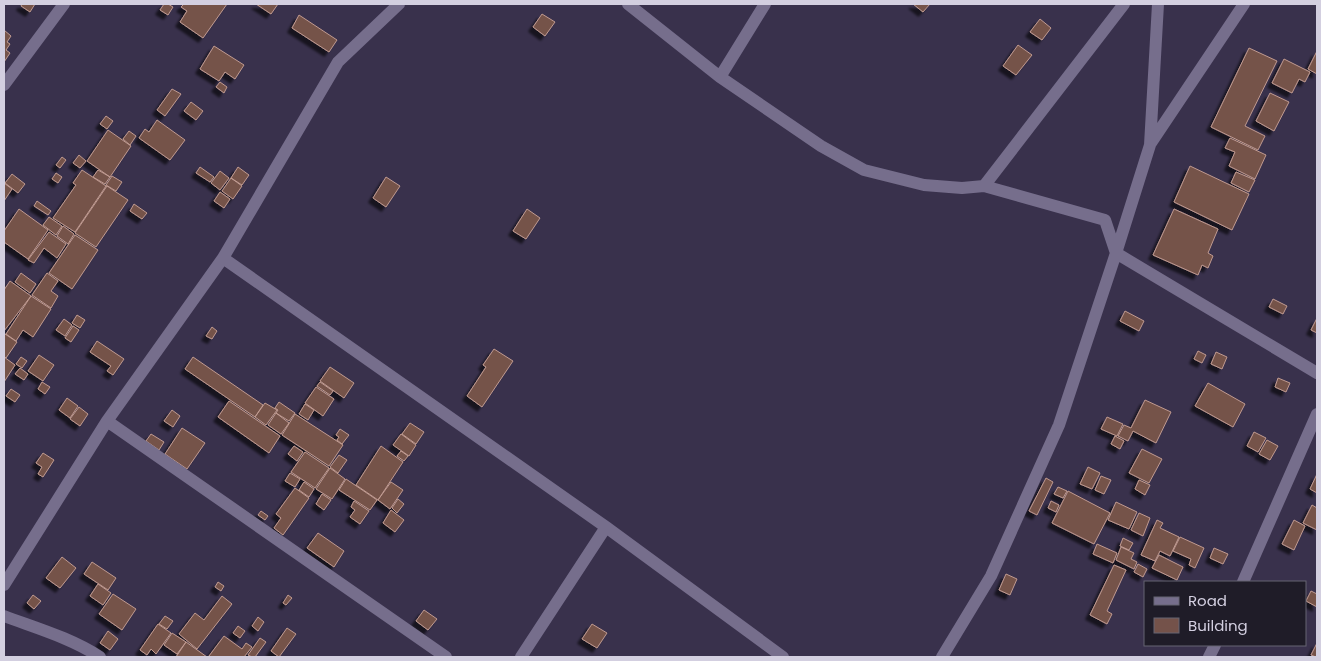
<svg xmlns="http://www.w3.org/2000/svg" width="1321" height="661" font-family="Poppins,sans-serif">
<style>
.building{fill:#74524a;stroke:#c09a90;filter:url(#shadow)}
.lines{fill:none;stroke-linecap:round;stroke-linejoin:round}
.street{stroke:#766e8c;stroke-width:12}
</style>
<defs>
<filter id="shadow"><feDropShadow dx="-4.5" dy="4.5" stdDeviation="1" flood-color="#0009"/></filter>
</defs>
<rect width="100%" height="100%" fill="#39314c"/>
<!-- building -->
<path class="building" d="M22,4h13l-5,8 -9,-6z
M164,4h4l5,3 -5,8 -8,-5z
M184,4h43l-24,34 -23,-16 7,-11 -6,-4z
M256,4h22l-7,10z
M913,4h17l-7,8z
M542,14l13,8 -10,14 -12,-9z
M299,15l38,25 -8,12 -37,-24z
M1040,19l11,9 -9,12 -12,-8z
M4,30l7,6 -4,6 3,2 -4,6 4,3 -6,9z
M1018,45l14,10 -16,20 -13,-9z
M214,46l30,19 -9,14 -10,-7 -6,9 -19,-12z
M1249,48l28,13 -32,65 20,10 -7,14 -47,-23z
M1317,51v23l-9,-5z
M1284,59l26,13 -5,10 -6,-3 -7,14 -20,-10z
M220,82l7,5 -3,6 -8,-6z
M172,89l9,5 -16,22 -8,-6z
M1270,93l19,9 -15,29 -18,-10z
M191,102l12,9 -7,9 -12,-9z
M106,116l7,5 -6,8 -7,-5z
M157,120l28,20 -15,20 -31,-22 6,-9 4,3z
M108,130l23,16 -21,31 -23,-16z
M129,131l7,5 -6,9 -7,-6z
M1230,138l36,17 -11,24 -26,-13 6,-14 -10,-4z
M79,155l7,6 -6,7 -7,-5z
M62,157l4,3 -6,8 -4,-3z
M1190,166l59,28 -17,36 -58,-28z
M200,167l14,10 -4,5 -14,-9z
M238,167l11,8 -7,10 -11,-7z
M82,170l24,16 -31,46 -22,-14 23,-33 -3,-2z
M98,170l12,7 -5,7 -12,-7z
M220,171l9,7 -9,12 -9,-7z
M1236,172l19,8 -6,12 -18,-9z
M56,173l6,4 -4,6 -6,-4z
M12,174l13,10 -7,9 -13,-10z
M112,176l10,6 -6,9 -10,-6z
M386,177l14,9 -14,21 -13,-9z
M231,178l11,8 -9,13 -11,-8z
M4,183l8,6 -8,12z
M107,186l21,14 -32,47 -21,-14z
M220,192l10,7 -6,9 -10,-7z
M37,201l14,10 -3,4 -14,-9z
M134,204l13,9 -5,6 -12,-8z
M19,209l29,21 -20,29 -24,-17v-11z
M527,209l13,9 -14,21 -13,-8z
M1174,209l44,20 -10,24 5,3 -5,12 -6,-3 -4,10 -45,-20z
M49,217l13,9 -6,9 -13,-10z
M63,226l11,8 -6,10 -11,-8z
M49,232l17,12 -9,14 -13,-10 -10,15 -6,-3z
M75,235l23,15 -26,39 -23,-16z
M21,273l15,11 -6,9 -15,-11z
M47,273l11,8 -7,10 7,5 -7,12 -19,-13z
M10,281l21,15 -27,35v-41z
M31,296l20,13 -18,28 -10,-7 -7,11 -10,-7z
M1273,299l14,7 -4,8 -14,-7z
M1125,311l19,10 -5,10 -19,-10z
M77,315l8,5 -5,8 -8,-5z
M1317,318v15l-6,-3z
M64,319l8,6 -7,11 -9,-6z
M73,326l6,4 -8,12 -6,-4z
M212,327l5,4 -5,8 -6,-3z
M5,334l12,8 -11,16 -2,-2v-20z
M97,341l27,18 -11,16 -6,-4 4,-5 -21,-14z
M494,349l19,12 -31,46 -15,-11 19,-29 -3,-2z
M1198,351l8,4 -4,8 -8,-4z
M1216,352l11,5 -5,12 -11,-5z
M39,355l15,10 -11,16 -15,-10z
M4,357l11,8 -11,17z
M21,357l6,4 -5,7 -6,-4z
M193,357l70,48 -8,12 -70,-48z
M330,367l24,16 -10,15 -24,-17z
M20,368l8,6 -4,6 -9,-6z
M1278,378l12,5 -4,9 -11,-5z
M42,382l8,5 -5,7 -7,-5z
M320,382l13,9 -3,4 -13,-9z
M1208,383l37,21 -12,23 -38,-21z
M316,387l18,12 -11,17 -18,-13z
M11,389l9,6 -5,7 -9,-6z
M67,398l11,8 -8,12 -11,-8z
M1145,400l26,12 -15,31 -23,-12 -5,10 -10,-5 6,-11 7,3z
M229,401l51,35 -11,17 -51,-36z
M279,402l16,11 -6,8 -13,-8 2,-3 -3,-2z
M265,403l12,7 -11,15 -11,-8z
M305,404l9,6 -6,10 -9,-6z
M79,407l9,7 -8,12 -10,-7z
M172,410l8,6 -7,11 -9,-6z
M276,413l13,10 -8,11 -13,-9z
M295,414l48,31 -14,21 -47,-31z
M1107,417l16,7 -6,12 -16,-7z
M410,423l14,9 -8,12 -14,-10z
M182,428l23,15 -18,26 -22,-15z
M340,429l9,6 -7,9 -5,-4 2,-3 -3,-2z
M1254,432l12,6 -8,14 -11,-6z
M151,434l13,8 -5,8 -13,-9z
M401,434l15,11 -7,11 -16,-11z
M1115,436l9,5 -4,8 -9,-5z
M1267,440l11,6 -8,14 -11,-6z
M294,446l9,6 -6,9 -9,-7z
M381,446l22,16 -25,38 -22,-15z
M1142,449l20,10 -13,24 -20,-10z
M401,451l7,5 -4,5 -7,-5z
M305,452l24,16 -14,20 -24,-16z
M43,453l11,7 -11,17 -5,-3 4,-7 -6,-4z
M339,455l8,5 -9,13 -8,-6z
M1088,467l12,6 -8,16 -12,-5z
M330,468l15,11 -13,20 -16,-10z
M290,473l10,6 -5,8 -10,-6z
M1317,474v19l-7,-4z
M1101,476l10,4 -7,14 -9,-4z
M1046,478l7,4 -16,33 -8,-4z
M346,479l31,21 -7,10 -31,-20z
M1139,480l11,5 -5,10 -10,-6z
M304,482l10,7 -5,8 -10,-7z
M391,482l12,8 -13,19 -12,-9z
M1058,487l9,4 -4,7 -9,-4z
M295,488l14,10 -26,37 -9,-7 7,-10 -5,-4z
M1068,491l42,22 -16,31 -42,-21z
M322,494l9,6 -7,10 -8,-6z
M398,499l6,5 -7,9 -5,-5z
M354,501l15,10 -9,13 -10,-7 5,-7 -4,-3z
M1051,501l8,4 -3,7 -8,-4z
M1116,502l21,10 -8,17 -21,-9z
M1312,505l5,3v22l-14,-7z
M391,510l13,10 -9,12 -12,-9z
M261,511l7,5 -3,4 -7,-5z
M1139,513l11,5 -7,18 -12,-6z
M1157,520l6,3 -3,5 19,9 -9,19 -10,-5 -5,10 -14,-6z
M1294,520l11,6 -11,24 -12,-6z
M318,533l26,18 -10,16 -27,-19z
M1180,537l24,11 -9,20 -6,-3 2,-6 -18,-8z
M1123,538l10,5 -4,7 -9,-4z
M1097,544l20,9 -4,10 -20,-9z
M1121,547l13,6 -3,6 6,3 -3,7 -18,-9z
M1214,548l14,6 -5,10 -13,-6z
M1159,555l24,12 -6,13 -25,-12z
M62,557l14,11 -16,20 -14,-10z
M92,562l24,16 -8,12 -24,-16z
M1138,564l9,5 -4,8 -9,-5z
M1114,565l12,5 -19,41 5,3 -5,10 -17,-9z
M1006,574l11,5 -7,16 -11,-5z
M218,582l6,4 -3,5 -6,-4z
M98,584l13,9 -8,12 -13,-9z
M1311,591l6,3v13l-11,-6z
M113,594l23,15 -14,21 -23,-16z
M33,595l8,6 -7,8 -7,-6z
M288,595l4,3 -6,7 -3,-2z
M222,596l10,8 -35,45 -18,-15 16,-21 9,7z
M424,610l13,9 -9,11 -12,-9z
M165,616l8,5 -6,8 -8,-5z
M258,617l6,5 -6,9 -6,-5z
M158,624l13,9 -15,21 -5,-5 -4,6 -7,-5z
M592,624l15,9 -10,15 -15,-9z
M238,626l7,5 -5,7 -7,-5z
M287,628l9,6 -17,23 -8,-6z
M108,631l10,8 -8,11 -10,-7z
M172,633l14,9 -9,12 -13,-9z
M224,636l18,13 4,-6 6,4 -8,10h-32l-3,-1z
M260,638l6,4 -11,15h-3l-4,-2z
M186,642l21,15h-31z
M1317,643v14h-1l-5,-2z"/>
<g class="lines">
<!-- street -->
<path class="street" d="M628,4l92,73 101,69 43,24 60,15 38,3 22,-2 121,34 11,33 201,120
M720,77l45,-73
M4,85l60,-81
M1151,143l93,-139
M984,186l140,-182
M223,258l383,269 177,130
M107,421l339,236
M1243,582l74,-168
M4,585l103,-164 116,-163 115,-196 61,-58
M4,616c32,12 67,22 96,41
M521,657l85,-130
M942,657l49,-81 68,-151 57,-172 34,-108 8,-141
M1209,657l6,-12"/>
</g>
<!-- border -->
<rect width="1321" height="661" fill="none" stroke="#d3cfe0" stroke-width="10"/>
<!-- legend -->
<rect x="1144" y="581" width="162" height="65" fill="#1f1c28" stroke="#676472"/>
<rect x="1154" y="597" width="25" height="8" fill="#766e8c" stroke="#676472"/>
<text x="1188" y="606" font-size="15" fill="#d3cfe0">Road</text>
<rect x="1154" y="618" width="25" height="15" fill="#74524a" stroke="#676472"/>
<text x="1188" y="631" font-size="15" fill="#d3cfe0">Building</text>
</svg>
